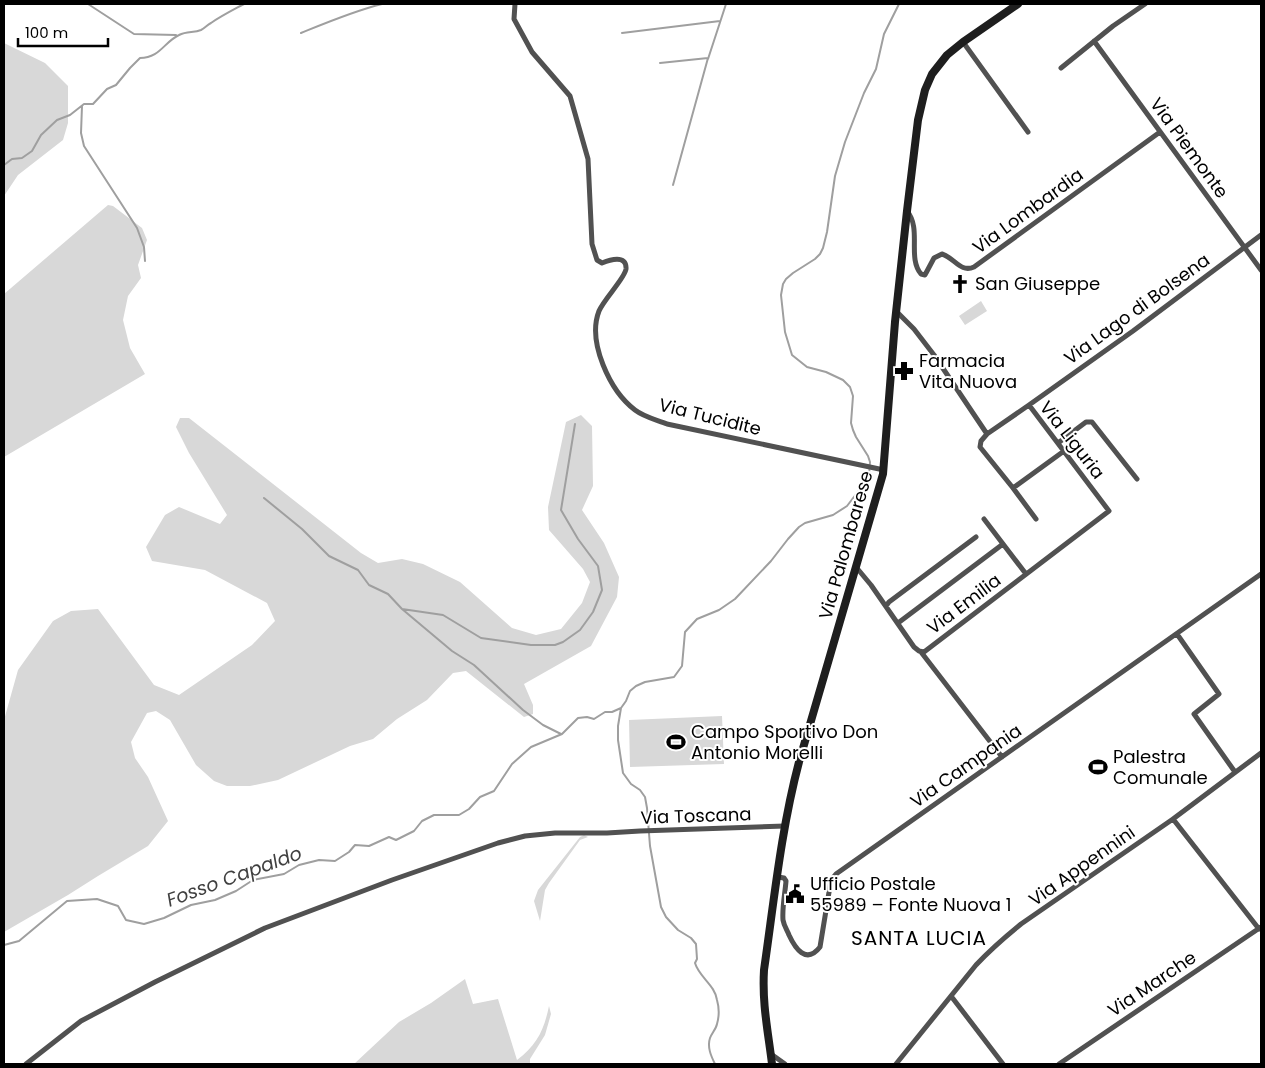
<svg xmlns="http://www.w3.org/2000/svg" width="1265" height="1068" font-family="Poppins,sans-serif">
<style>
.green{fill:#d8d8d8}
.lines{fill:none;stroke-linecap:round;stroke-linejoin:round}
.stream{stroke:#9f9f9f;stroke-width:2}
.street{stroke:#515151;stroke-width:5}
.secondary{stroke:#1e1e1e;stroke-width:8}
.labels{text-anchor:middle;stroke-width:4;stroke-linejoin:round;paint-order:stroke}
.street-label{font-size:18px;fill:#000;stroke:#fff}
.poi-label{font-size:18px;fill:#000;stroke:#fff;text-anchor:start}
.water-label{font-size:19px;font-style:italic;fill:#404040;stroke:#fff}
.quarter-label{font-size:20px;letter-spacing:1px;fill:#000;stroke:#fff}
</style>
<rect width="100%" height="100%" fill="#fff"/>
<!-- green -->
<path class="green" d="M4,43l41,20 23,23v37l-5,17 -45,35 -14,21z
M108,205l5,1 29,22 5,12 -9,25 3,13 -13,18 -5,24 7,28 15,26 -141,83v-163z
M981,301l6,10 -22,14 -6,-9z
M581,415l11,11 1,60 -11,24 22,33 15,34 -2,20 -26,49 -67,38 9,21v9l-9,3 -58,-46 -13,2 -26,27 -30,19 -24,20 -23,7 -72,34 -28,6h-23l-13,-5 -18,-16 -26,-45 -14,-9 -9,2 -16,29 4,16 13,19 20,44 -20,25 -50,30 -30,19 -64,37v-212l14,-50 35,-49 18,-10 27,-2 56,76 25,10 73,-50 23,-24 -8,-18 -62,-33 -53,-9 -6,-14 19,-32 14,-8 41,17 7,-9 -38,-62 -13,-26 4,-9h9l172,135 17,10 24,-4 21,5 37,18 52,46 24,7 25,-6 21,-26 8,-21 -7,-13 -34,-39 -1,-23 18,-85z
M722,716l2,48 -94,3 -1,-47z
M584,835l4,2 -8,3 -31,43 -4,7 -5,31 -6,-20 4,-11 42,-53z
M465,979l8,25 25,-5 19,61c20,-15 27,-30 32,-54l2,8 -6,21 -15,24v5h-176l45,-42 32,-19z"/>
<g class="lines">
<!-- stream -->
<path class="stream" d="M88,4l46,30 42,1
M301,33c27,-11 53,-22 81,-29
M622,33l98,-12
M708,59l18,-55
M660,63l48,-5 -35,127
M82,106l-1,27 3,13 53,82 7,19 1,14
M4,165l8,-6 10,-1 10,-7 9,-16 16,-15 13,-5 14,-11h9l14,-15 9,-4 14,-17 10,-10c20,0 24,-16 39,-23 8,-4 15,-2 22,-5 4,-2 6,-5 10,-7 10,-7 22,-13 33,-19
M264,498l38,31 27,27 29,14 11,15 19,9 14,15 50,42 22,14 49,45 20,15 18,9
M402,609l41,6 38,23 50,7h24l8,-3 17,-12 13,-18 9,-22 -4,-24 -20,-27 -17,-29 14,-86
M4,945l15,-4 48,-40 30,-2 21,7 8,14 18,4 20,-6 27,-13 24,-5 21,-9 17,-11 31,-6 15,-9 20,-5 16,1 14,-9 6,-7 14,1 20,-9 7,3 18,-9 8,-10 12,-6h25l10,-6 11,-12 14,-6 18,-27 19,-17 31,-13 16,-16 9,-1 7,2 11,-7h7l9,-4
M715,1064c-4,-8 -8,-17 -5,-26 2,-5 6,-9 7,-14 2,-7 2,-17 0,-24 -2,-15 -18,-23 -22,-37l2,-4 -1,-15 -5,-6 -13,-8 -12,-13 -5,-10 -11,-61 -3,-38 -2,-11 -5,-7 -9,-6 -8,-11 -5,-33v-14l3,-18 5,-7 4,-10 6,-5 9,-4 29,-5 8,-11 3,-34 12,-13 22,-9 16,-11 36,-38 17,-22 11,-12 6,-4 28,-8 14,-9 16,-21 6,-11 1,-12 -2,-6 -12,-19 -3,-7 -2,-7 2,-27 -3,-9 -7,-7 -17,-8 -19,-5 -15,-12 -7,-23 -4,-37 2,-11 3,-5 7,-6 22,-14 5,-5 3,-6 4,-16 8,-56 10,-34 19,-49 12,-24 8,-35 15,-30"/>
<!-- street -->
<path class="street" d="M515,4l-1,15 18,33 38,44 18,63 4,85 5,16 5,3c7,-3 25,-9 24,6 -1,9 -22,30 -27,42 -12,31 11,80 36,99 9,7 22,10 32,14l217,46
M1094,41l167,229
M963,42l65,90
M1061,68l52,-42 32,-22
M907,211c15,18 0,46 14,63l4,1 1,-2 8,-15 8,-4c13,4 18,19 32,13l186,-135
M1029,405l104,-74 128,-96
M987,434l-6,7 -1,6 33,41 51,-37
M1058,443l28,-21h6l45,57
M1013,488l23,31
M984,519l42,55
M856,567l15,18 43,62 5,4 5,1 185,-141 -80,-106 -42,29 -53,-79 -20,-26 -18,-18
M886,606l3,-4 87,-65
M898,623l105,-79
M1177,634l42,60 -25,20 41,58
M921,652l81,105
M1173,819l86,110
M778,877l6,1 2,3c-1,13 -4,26 -3,39 1,6 4,10 6,15 6,13 17,30 31,12l11,-67 5,-6 425,-300
M951,996l52,68
M771,1054l14,10
M26,1064l55,-43 74,-39 110,-54 127,-48 106,-37 27,-7 30,-3h52l33,-2 145,-5
M896,1064l80,-99c14,-15 29,-28 45,-41l152,-105 88,-66
M1059,1064l202,-137"/>
<!-- secondary -->
<path class="secondary" d="M772,1064c-4,-33 -10,-60 -8,-94 10,-69 17,-140 35,-208l84,-288 12,-152 12,-111 11,-91 7,-30 7,-16 15,-19 16,-13 55,-38"/>
</g>
<!-- icons -->
<defs>
<g id="church-bare" transform="scale(1.5)"><path d="M-1.2-6h2.4v3.5h3.3v2.4h-3.3V6h-2.4V-.1h-3.3v-2.4h3.3Z" fill="#000" stroke="#fff" stroke-width="2.5" paint-order="stroke"/></g>
<g id="pharmacy-bare" transform="scale(1.5)"><path d="M-2-6h4v4h4v4h-4v4h-4v-4h-4v-4h4Z" fill="#000" stroke="#fff" stroke-width="2.5" paint-order="stroke"/></g>
<g id="stadium-bare" transform="scale(1.5)"><path d="M0-5a6.5 5 0 1 0 0 10a6.5 5 0 1 0 0-10ZM-3.5-1.8h7v3.6h-7Z" fill="#000" stroke="#fff" stroke-width="2.5" paint-order="stroke"/></g>
<g id="civic-bare" transform="scale(1.5)"><path d="M-.6-6.5H3V-4.5H.6V-3L4-1V1h2V6H-6V1h2V-1L-.6-3ZM-1.2 2.5V6h2.4V2.5Z" fill="#000" stroke="#fff" stroke-width="2.5" paint-order="stroke"/></g>
</defs>
<g fill-rule="evenodd">
<use href="#church-bare" x="960" y="284"/>
<use href="#pharmacy-bare" x="904" y="371"/>
<use href="#stadium-bare" x="676" y="742"/>
<use href="#stadium-bare" x="1098" y="767"/>
<use href="#civic-bare" x="795" y="894"/>
</g>
<g class="labels">
<!-- street labels -->
<g class="street-label">
<text transform="translate(1189 148) rotate(54)" y="6">Via Piemonte</text>
<text transform="translate(1028 211) rotate(-36)" y="6">Via Lombardia</text>
<text transform="translate(1137 309) rotate(-36)" y="6">Via Lago di Bolsena</text>
<text transform="translate(710 417) rotate(14)" y="6">Via Tucidite</text>
<text transform="translate(1072 440) rotate(52)" y="6">Via Liguria</text>
<text transform="translate(846 545) rotate(-74)" y="6">Via Palombarese</text>
<text transform="translate(964 604) rotate(-37)" y="6">Via Emilia</text>
<text transform="translate(966 766) rotate(-35)" y="6">Via Campania</text>
<text transform="translate(696 816) rotate(-2)" y="6">Via Toscana</text>
<text transform="translate(1082 866) rotate(-35)" y="6">Via Appennini</text>
<text transform="translate(1152 984) rotate(-34)" y="6">Via Marche</text>
</g>
<!-- poi labels -->
<g class="poi-label">
<text x="975" y="290">San Giuseppe</text>
<text x="919" y="367">Farmacia<tspan x="919" dy="21">Vita Nuova</tspan></text>
<text x="691" y="738">Campo Sportivo Don<tspan x="691" dy="21">Antonio Morelli</tspan></text>
<text x="1113" y="763">Palestra<tspan x="1113" dy="21">Comunale</tspan></text>
<text x="810" y="890">Ufficio Postale<tspan x="810" dy="21">55989 – Fonte Nuova 1</tspan></text>
</g>
<!-- water labels -->
<g class="water-label">
<text transform="translate(234 876) rotate(-20)" y="7">Fosso Capaldo</text>
</g>
<!-- quarter labels -->
<g class="quarter-label">
<text x="919" y="945">SANTA LUCIA</text>
</g>
</g>
<!-- border -->
<rect width="1265" height="1068" fill="none" stroke="#000000" stroke-width="10"/>
<!-- scale -->
<path d="M18 38v8h90v-8" fill="none" stroke="#000000" stroke-width="2.5"/>
<text x="25" y="38" font-size="15" fill="#000000" stroke="#ffffff" stroke-width="4" paint-order="stroke">100 m</text>
</svg>
